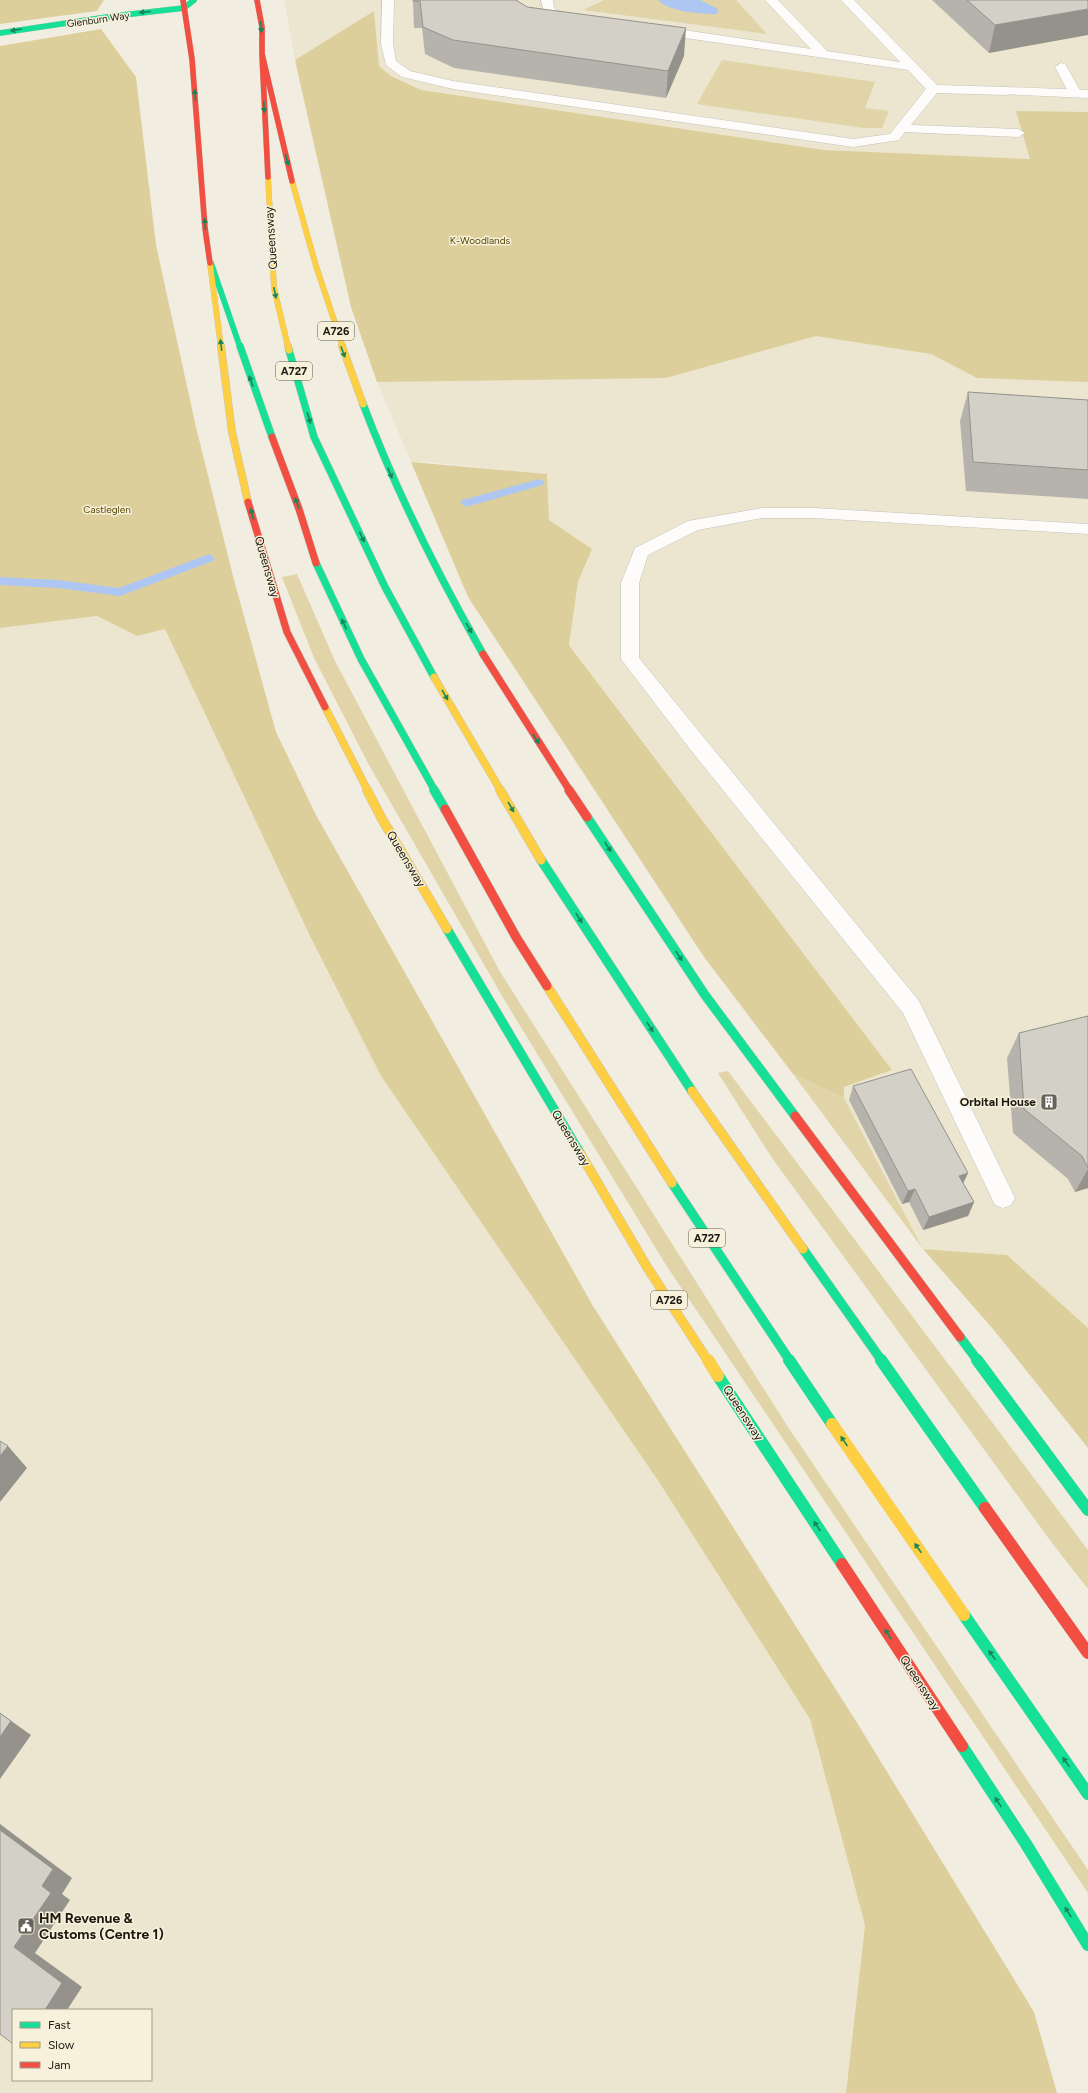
<svg xmlns="http://www.w3.org/2000/svg" width="1088" height="2093" font-family="Figtree,sans-serif">
<style>
.built{fill:#ece6d0;fill-rule:evenodd}
.green{fill:#e0d4a8}
.forest{fill:#ddcf9c}
.water{fill:#adc7f2}
.lines{fill:none;stroke-linecap:round;stroke-linejoin:round}
.stream{fill:#adc7f2;fill-rule:evenodd}
.lane-casing{stroke:#c4c2b8;stroke-width:1}
.street-casing{stroke:#c4c2b8;stroke-width:1}
.fast-far3-casing{stroke:#c4c2b8;stroke-width:6}
.fast-far2-casing{stroke:#c4c2b8;stroke-width:8}
.fast-far1-casing{stroke:#c4c2b8;stroke-width:10}
.fast-casing{stroke:#c4c2b8;stroke-width:12}
.slow-far3-casing{stroke:#c4c2b8;stroke-width:6}
.slow-far2-casing{stroke:#c4c2b8;stroke-width:8}
.slow-far1-casing{stroke:#c4c2b8;stroke-width:10}
.slow-casing{stroke:#c4c2b8;stroke-width:12}
.jam-far3-casing{stroke:#c4c2b8;stroke-width:6}
.jam-far2-casing{stroke:#c4c2b8;stroke-width:8}
.jam-far1-casing{stroke:#c4c2b8;stroke-width:10}
.jam-casing{stroke:#c4c2b8;stroke-width:12}
.lane{fill:#fdfcfa;fill-rule:evenodd}
.street{fill:#fdfcfa;fill-rule:evenodd}
.fast-far3{stroke:#16e098;stroke-width:5.5}
.fast-far2{stroke:#16e098;stroke-width:7}
.fast-far1{stroke:#16e098;stroke-width:9}
.fast{stroke:#16e098;stroke-width:12}
.slow-far3{stroke:#ffcf43;stroke-width:5.5}
.slow-far2{stroke:#ffcf43;stroke-width:7}
.slow-far1{stroke:#ffcf43;stroke-width:9}
.slow{stroke:#ffcf43;stroke-width:12}
.jam-far3{stroke:#f24e42;stroke-width:5.5}
.jam-far2{stroke:#f24e42;stroke-width:7}
.jam-far1{stroke:#f24e42;stroke-width:9}
.jam{stroke:#f24e42;stroke-width:12}
.wall{fill:#b5b3ab}
.shaded-wall{fill:#94928b}
.building{fill:#d3d0c7;stroke:#94928b}
.oneway{fill:#18865b}
.labels{text-anchor:middle;stroke-width:3;stroke-linejoin:round;paint-order:stroke}
.far-street-label{font-size:10px;fill:#1b1911;stroke:#f7f1db}
.far-park-label{font-size:10px;fill:#574601;stroke:#f7f1db}
.shield{fill:#f7f1db;stroke:#5d5a4e;stroke-width:1}
.shield-label{font-size:11px;font-weight:bold;fill:#1b1911}
.street-label{font-size:12px;fill:#1b1911;stroke:#f7f1db}
.poi-label{font-size:12px;font-weight:bold;fill:#1b1911;stroke:#f7f1db;text-anchor:end}
.near-poi-label{font-size:14px;font-weight:bold;fill:#1b1911;stroke:#f7f1db;text-anchor:start}
</style>
<rect width="100%" height="100%" fill="#f1eee1"/>
<!-- built -->
<path class="built" d="M284,0h804v1328l-81,-73 -84,-6 -79,-151v-11l48,-17 -323,-426 9,-62 14,-33 -43,-29 -3,-46 -118,-12h-17l-34,-80 -26,-75 -54,-236z
M97,616l40,20 28,-7 145,307 71,140 278,406 151,237 55,206 -19,168h-846v-1465zM13,2010h138v70h-138z"/>
<!-- green -->
<path class="green" d="M604,0h132l31,34 -184,-24z
M722,60l153,22 -10,26 24,3 -7,17h-18l-167,-24z
M297,574l38,87 164,309 287,454 302,446v23l-422,-628 -161,-264 -136,-236 -55,-107 -32,-81z
M728,1071l360,479v39l-36,-46 -280,-385 -54,-85z
M793,1074l51,24 79,151z"/>
<!-- forest -->
<path class="forest" d="M0,0h104l-7,11 -97,13z
M374,11l5,55 12,10 30,14 403,60 206,9 -14,-48 72,1v270l-111,-4 -46,-24 -115,-18 -150,42 -289,4 -26,-75 -56,-247z
M101,29l35,48 20,168 40,182 38,153 42,152 40,83 277,491 266,420 175,286 23,81h-211l19,-168 -55,-206 -151,-237 -278,-406 -71,-140 -145,-307 -28,7 -40,-20 -97,12v-582z
M411,462l136,12 2,46 43,29 -14,33 -9,63 323,425 -48,17v11l-51,-24 -89,-117 -236,-360z
M923,1249l84,6 81,73v120l-95,-119z"/>
<!-- water -->
<path class="water" d="M658,0h42l18,9 -1,5c-15,0 -48,-2 -59,-14z"/>
<g class="lines">
<!-- stream -->
<path class="stream" d="M539,479l4,2 2,2 -2,2 -77,22 -6,-4 2,-3z
M209,554l6,4 -2,3 -93,35 -62,-8 -58,-3v-8l58,3 61,8z"/>
<!-- lane casing -->
<g class="lane-casing">
<path id="lane" d="M382,0h12l-1,44 3,17 14,10 43,10 400,58 37,-5 36,-45 -18,-19 -251,-36 -6,-4 6,-4 154,23 -46,-49h13l49,51 73,11 -59,-62h13l83,85 69,2 6,4 -6,4 -69,-2 -26,32 107,4 7,4 -7,4 -113,-5 -6,8 -46,7 -400,-58 -51,-12 -16,-12 -5,-21z
M541,0h12l1,8 8,5 17,2 2,3c-8,10 -29,-1 -37,-5z
M1061,63l4,1 16,28 -1,3 -5,1 -5,-1 -15,-28z
M762,508h52l274,16v10l-274,-16h-52l-64,12 -50,25 -9,28v75l280,343 96,197 -4,7 -8,3 -8,-3 -92,-192 -210,-260 -72,-94v-76l14,-35 53,-27z"/>
</g>
<!-- street casing -->
<g class="street-casing">
<path id="street" d="M1006,87l82,3v8l-86,-4 -2,-3z"/>
</g>
<!-- fast-far3 casing -->
<g class="fast-far3-casing">
<path id="fast-far3" d="M0,33l114,-17 70,-8 10,-8
M211,263l29,84"/>
</g>
<!-- fast-far2 casing -->
<g class="fast-far2-casing">
<path id="fast-far2" d="M240,346l32,91
M289,350l25,87 71,150 49,90
M363,404c33,87 74,169 120,250
M316,563l45,96 74,132"/>
</g>
<!-- fast-far1 casing -->
<g class="fast-far1-casing">
<path id="fast-far1" d="M434,790l11,19
M587,817l118,178 90,121
M541,860l151,231
M447,929l133,224
M672,1183l118,178
M803,1249l79,112
M960,1337l18,24"/>
</g>
<!-- fast casing -->
<g class="fast-casing">
<path id="fast" d="M789,1360l43,64
M881,1360l104,148
M977,1360l111,150
M718,1376l124,188
M964,1615l124,179
M962,1746l64,98 62,101"/>
</g>
<!-- slow-far3 casing -->
<g class="slow-far3-casing">
<path id="slow-far3" d="M268,177l6,111 14,59
M292,181l24,85 27,81
M210,263l11,84"/>
</g>
<!-- slow-far2 casing -->
<g class="slow-far2-casing">
<path id="slow-far2" d="M221,346l11,86 16,70
M288,346l1,4
M342,346l21,58
M434,677l67,114
M325,707l43,84"/>
</g>
<!-- slow-far1 casing -->
<g class="slow-far1-casing">
<path id="slow-far1" d="M367,790l15,29 65,110
M500,790l41,70
M547,986l125,197
M692,1091l111,158
M580,1153l67,114 61,94"/>
</g>
<!-- slow casing -->
<g class="slow-casing">
<path id="slow" d="M708,1360l10,16
M832,1424l132,191"/>
</g>
<!-- jam-far3 casing -->
<g class="jam-far3-casing">
<path id="jam-far3" d="M183,0l9,59 13,169 5,35
M257,0l5,27v27l30,127
M262,54l6,123"/>
</g>
<!-- jam-far2 casing -->
<g class="jam-far2-casing">
<path id="jam-far2" d="M272,437l27,72 17,54
M248,502l39,130 38,75
M483,654l87,137"/>
</g>
<!-- jam-far1 casing -->
<g class="jam-far1-casing">
<path id="jam-far1" d="M569,790l18,27
M445,809l71,128 31,49
M795,1116l165,221"/>
</g>
<!-- jam casing -->
<g class="jam-casing">
<path id="jam" d="M985,1508l103,145
M842,1564l120,182"/>
</g>
<!-- lane -->
<use href="#lane" class="lane"/>
<!-- street -->
<use href="#street" class="street"/>
<!-- fast-far3 -->
<use href="#fast-far3" class="fast-far3"/>
<!-- fast-far2 -->
<use href="#fast-far2" class="fast-far2"/>
<!-- fast-far1 -->
<use href="#fast-far1" class="fast-far1"/>
<!-- fast -->
<use href="#fast" class="fast"/>
<!-- slow-far3 -->
<use href="#slow-far3" class="slow-far3"/>
<!-- slow-far2 -->
<use href="#slow-far2" class="slow-far2"/>
<!-- slow-far1 -->
<use href="#slow-far1" class="slow-far1"/>
<!-- slow -->
<use href="#slow" class="slow"/>
<!-- jam-far3 -->
<use href="#jam-far3" class="jam-far3"/>
<!-- jam-far2 -->
<use href="#jam-far2" class="jam-far2"/>
<!-- jam-far1 -->
<use href="#jam-far1" class="jam-far1"/>
<!-- jam -->
<use href="#jam" class="jam"/>
</g>
<!-- wall -->
<path class="wall" d="M413,0l114,7 157,49 -18,42 -212,-30 -29,-14 -3,-26h-8z
M932,0h156l-99,53z
M968,392l120,8v99l-122,-8 -6,-70z
M1088,1016v172l-13,4 -7,-13 -55,-46 -6,-75 12,-25z
M853,1086l115,87 -5,10 11,19 -6,14 -45,14 -14,-28 -7,2 -53,-104z"/>
<!-- shaded-wall -->
<path class="shaded-wall" d="M1088,9v26l-99,18 6,-28z
M686,28l-2,28 -18,42 2,-27z
M1088,1169v19l-13,4z
M968,1173l-6,13 -3,-10z
M915,1189l-6,13 -7,2 6,-13z
M974,1202l-6,14 -45,14 6,-13z
M8,1446l19,22 -27,34v-46z
M0,1713l31,22 -31,44z
M0,1824l72,54 -10,16 8,6 -35,53 47,34 -15,23h-22l-31,-63 28,-61 -42,-56z"/>
<!-- building -->
<path class="building" d="M413,0h103l11,7 159,21 -18,43 -215,-31 -30,-13 -3,-26h-7z
M967,0h121v9l-93,16z
M968,392l120,8v70l-115,-8z
M1088,1016v152l-6,-12 -58,-47 -5,-76z
M911,1069l57,104 -9,3 15,26 -45,15 -14,-28 -7,2 -55,-105z
M0,1441l8,5 -8,10z
M0,1713l11,8 -11,16z
M0,1830l53,39 -11,17 9,7 -37,54 48,36 -17,27h-32v34l-13,-10z"/>
<!-- one-way arrows -->
<defs><path id="oneway-solid" d="M-6-.8H1V-3.2L6.5 0L1 3.2V.8H-6Z"/></defs>
<g class="oneway">
<use href="#oneway-solid" transform="translate(145 12) rotate(174)"/>
<use href="#oneway-solid" transform="translate(261 27) rotate(85)"/>
<use href="#oneway-solid" transform="translate(16 30) rotate(171)"/>
<use href="#oneway-solid" transform="translate(195 95) rotate(-96)"/>
<use href="#oneway-solid" transform="translate(264 107) rotate(88)"/>
<use href="#oneway-solid" transform="translate(287 160) rotate(76)"/>
<use href="#oneway-solid" transform="translate(205 224) rotate(-95)"/>
<use href="#oneway-solid" transform="translate(275 293) rotate(78)"/>
<use href="#oneway-solid" transform="translate(221 345) rotate(-97)"/>
<use href="#oneway-solid" transform="translate(343 352) rotate(70)"/>
<use href="#oneway-solid" transform="translate(251 381) rotate(-110)"/>
<use href="#oneway-solid" transform="translate(309 418) rotate(73)"/>
<use href="#oneway-solid" transform="translate(390 473) rotate(68)"/>
<use href="#oneway-solid" transform="translate(297 503) rotate(-111)"/>
<use href="#oneway-solid" transform="translate(252 514) rotate(-106)"/>
<use href="#oneway-solid" transform="translate(362 537) rotate(65)"/>
<use href="#oneway-solid" transform="translate(344 624) rotate(-115)"/>
<use href="#oneway-solid" transform="translate(469 628) rotate(60)"/>
<use href="#oneway-solid" transform="translate(445 695) rotate(60)"/>
<use href="#oneway-solid" transform="translate(536 739) rotate(57)"/>
<use href="#oneway-solid" transform="translate(511 807) rotate(60)"/>
<use href="#oneway-solid" transform="translate(608 847) rotate(57)"/>
<use href="#oneway-solid" transform="translate(579 918) rotate(57)"/>
<use href="#oneway-solid" transform="translate(679 956) rotate(57)"/>
<use href="#oneway-solid" transform="translate(650 1027) rotate(57)"/>
<use href="#oneway-solid" transform="translate(844 1441) rotate(-124)"/>
<use href="#oneway-solid" transform="translate(817 1526) rotate(-123)"/>
<use href="#oneway-solid" transform="translate(918 1548) rotate(-125)"/>
<use href="#oneway-solid" transform="translate(888 1634) rotate(-123)"/>
<use href="#oneway-solid" transform="translate(992 1655) rotate(-125)"/>
<use href="#oneway-solid" transform="translate(1066 1762) rotate(-125)"/>
<use href="#oneway-solid" transform="translate(998 1802) rotate(-123)"/>
<use href="#oneway-solid" transform="translate(1068 1912) rotate(-122)"/>
</g>
<!-- icons -->
<defs>
<g id="building-square" transform="scale(0.9)"><rect x="-9" y="-9" width="18" height="18" rx="4" fill="#66645a" stroke="#f7f1db"/><path d="M-4-6H4V6H1V3H-1V6H-4ZM-2.5-4.3h1.7v1.8h-1.7ZM.8-4.3h1.7v1.8H.8ZM-2.5-1h1.7V.8h-1.7ZM.8-1h1.7V.8H.8Z" fill="#fff"/></g>
<g id="civic-square" transform="scale(0.9)"><rect x="-9" y="-9" width="18" height="18" rx="4" fill="#66645a" stroke="#f7f1db"/><path d="M-.6-6.5H3V-4.5H.6V-3L4-1V1h2V6H-6V1h2V-1L-.6-3ZM-1.2 2.5V6h2.4V2.5Z" fill="#fff"/></g>
</defs>
<g fill-rule="evenodd">
<use href="#building-square" x="1049" y="1102"/>
<use href="#civic-square" x="26" y="1926"/>
</g>
<g class="labels">
<!-- far-street labels -->
<g class="far-street-label">
<text transform="translate(98 19) rotate(-8)" y="4">Glenburn Way</text>
</g>
<!-- far-park labels -->
<g class="far-park-label">
<text x="480" y="244">K-Woodlands</text>
<text x="107" y="513">Castleglen</text>
</g>
<!-- shield labels -->
<g class="shield">
<rect x="318" y="322" width="36" height="18" rx="3"/>
<rect x="276" y="362" width="36" height="18" rx="3"/>
<rect x="689" y="1229" width="36" height="18" rx="3"/>
<rect x="651" y="1291" width="36" height="18" rx="3"/>
</g>
<g class="shield-label">
<text x="336" y="335">A726</text>
<text x="294" y="375">A727</text>
<text x="707" y="1242">A727</text>
<text x="669" y="1304">A726</text>
</g>
<!-- street labels -->
<g class="street-label">
<text transform="translate(271 238) rotate(-94)" y="4">Queensway</text>
<text transform="translate(267 567) rotate(74)" y="4">Queensway</text>
<text transform="translate(406 859) rotate(59)" y="4">Queensway</text>
<text transform="translate(571 1138) rotate(59)" y="4">Queensway</text>
<text transform="translate(743 1413) rotate(57)" y="4">Queensway</text>
<text transform="translate(920 1683) rotate(57)" y="4">Queensway</text>
</g>
<!-- poi labels -->
<g class="poi-label">
<text x="1036" y="1106">Orbital House</text>
</g>
<!-- near-poi labels -->
<g class="near-poi-label">
<text x="39" y="1923">HM Revenue &amp;<tspan x="39" dy="16">Customs (Centre 1)</tspan></text>
</g>
</g>
<!-- legend -->
<rect x="12" y="2009" width="140" height="72" fill="#f7f1db" stroke="#9f9b8a"/>
<rect x="20" y="2022" width="20" height="6" fill="#16e098" stroke="#9f9b8a"/>
<text x="48" y="2029" font-size="12" fill="#1b1911">Fast</text>
<rect x="20" y="2042" width="20" height="6" fill="#ffcf43" stroke="#9f9b8a"/>
<text x="48" y="2049" font-size="12" fill="#1b1911">Slow</text>
<rect x="20" y="2062" width="20" height="6" fill="#f24e42" stroke="#9f9b8a"/>
<text x="48" y="2069" font-size="12" fill="#1b1911">Jam</text>
</svg>
